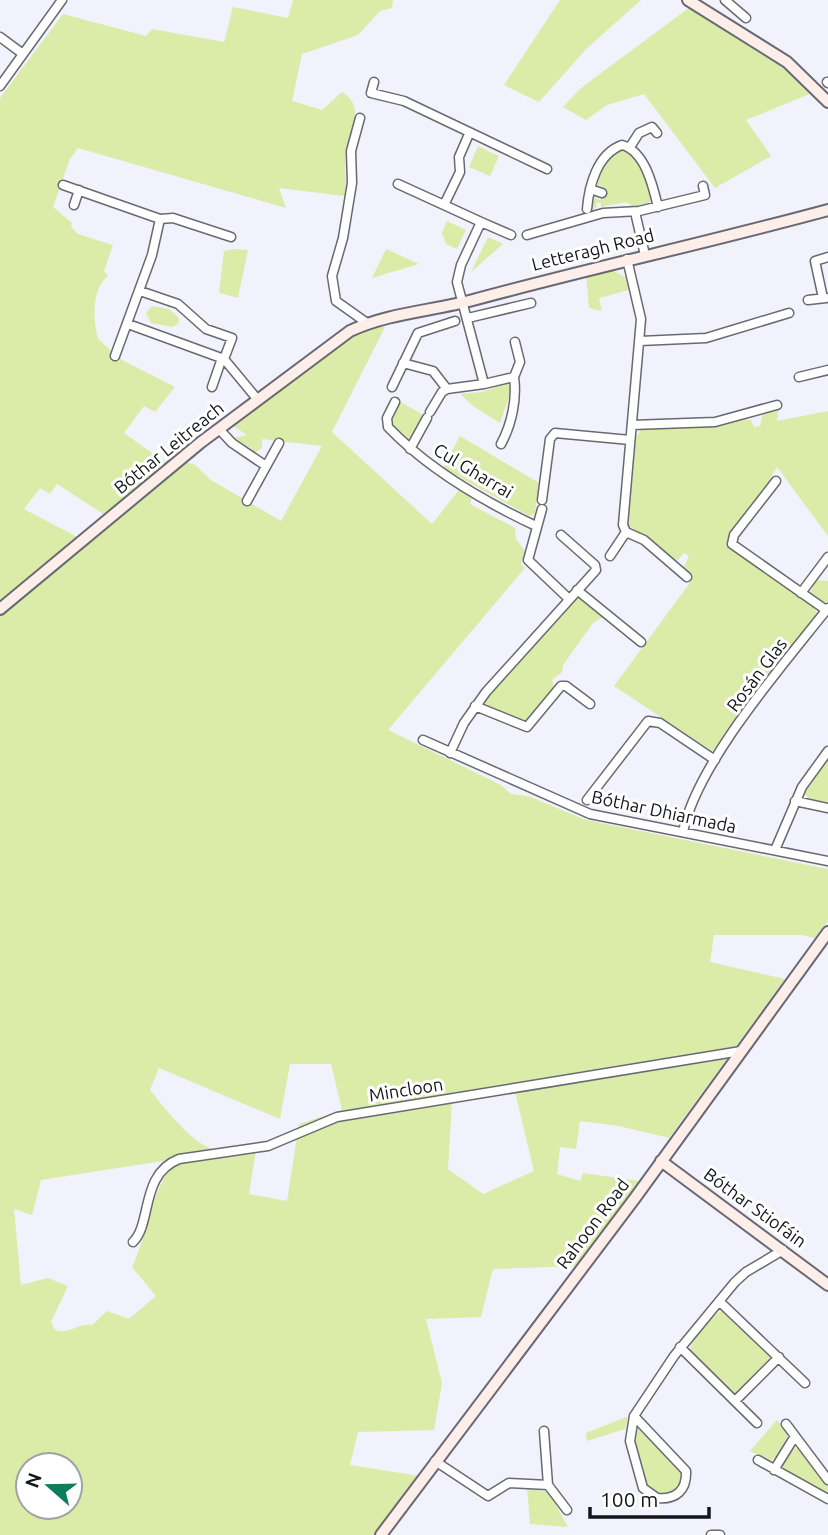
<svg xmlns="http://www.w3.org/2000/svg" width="828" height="1535" font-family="Ubuntu,sans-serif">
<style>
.green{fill:#daeca8;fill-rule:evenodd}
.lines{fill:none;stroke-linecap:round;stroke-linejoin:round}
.street-casing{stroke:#686972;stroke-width:11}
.secondary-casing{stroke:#686972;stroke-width:14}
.street{stroke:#fff;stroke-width:8}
.secondary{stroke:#fdeeea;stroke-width:10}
.labels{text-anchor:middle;stroke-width:6;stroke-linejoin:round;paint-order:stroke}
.street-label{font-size:18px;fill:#151619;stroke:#fff}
</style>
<rect width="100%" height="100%" fill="#f1f2fc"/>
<!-- green -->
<path class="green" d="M293,0h100l-1,8 -12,3 -22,24 -56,19 -10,47 30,9 20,-18c25,15 7,39 4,60 -2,14 1,29 -1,44l-66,-8 7,20 -208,-60 -8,11 -17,48 19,16 -1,4 7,7 35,11 -9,26 4,5c-17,13 -15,45 -10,63l24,21 53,27 -20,25 -11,-6 -20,27 42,30 -31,30 -5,1 -25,21 -48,-31 -7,10 -10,-6 -16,21 55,29 -79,66v-506l63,-84 83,22 6,-7 72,13 9,-35 55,11z
M560,0h81l-55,49 -47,53 -35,-17z
M690,7l74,45 48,41 -66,27 25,36 -56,32 -71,-94 -37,11 -21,15 -23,-13 18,-19z
M478,146l21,10 -9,20 -21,-9z
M622,148c18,7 29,33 30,52l-5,4 -15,2 -6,-4 -25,5v-4h-5l1,4 -4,3 -1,-14 8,4 4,-12 -6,-3c-4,-13 11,-33 24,-37z
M447,221l19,9 -9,19 -11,-5 -4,-11z
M488,237l15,7 -32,28z
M233,249l15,1 -10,48 -19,-5 5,-42z
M386,249l33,15 -47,14z
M610,269l15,8 4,13 -30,8 3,13 -13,-3 -3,-35z
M152,306l17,3 10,9 -1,6 -6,3 -21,-4 -5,-10z
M374,325l11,2 -53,105 100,92 27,-34 13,8 -2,6 45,24 1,11 9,12 -4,13 4,4 -137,162 113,55 10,9 17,2 58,24 242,49v52l-13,17 -13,-3h-88l-4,27 75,17 -116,159 -50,-12 -39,-5 -4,28 -16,-2 -3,27 23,7 3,-8 57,8 -64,85 -83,3 -12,48 -55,2 16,64 -8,47 -76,2 -8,33 69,11 -44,59h-375v-922l182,-151 12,2 17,16 70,41 41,-75 -60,-7v9l-7,5 -4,-5 -18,-10 14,-3 -14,-9 106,-83zM290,1064h41l11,46 -43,14 -12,77 -38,-7 8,-51c-14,4 -28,8 -43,6 -20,-3 -51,-43 -64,-59l9,-22 121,51zM515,1092l19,79 -51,23 -35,-25 4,-67zM163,1161l4,12c-18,30 -20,62 -35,94l24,29 -27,23 -22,-8 -15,14c-15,-2 -23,10 -37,5l-4,-8 17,-36 -20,-8 -27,7 -7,-76 18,6 9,-35zM28,1465h42v42h-42z
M505,383l4,2 2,6 -11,32 -27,-17 -13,-12 22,-2z
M399,401l26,15 -16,24 -18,-15v-10z
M779,408l-2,13 51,-10v125l-51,-69 -21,35 -26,32 -2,13 83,57 6,9 -99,136 -6,2 -98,-65 75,-102 2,-7 -7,-11 5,-10 -5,-3 -6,7 -7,-1 -44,-35 9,-87 6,-8c26,-4 51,-3 77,-5 11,-1 21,-7 32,-4l3,7 6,-1 3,-13z
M460,436l79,47 -4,31 -6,2 -86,-48z
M816,580l12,1v21l-6,1 -12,-10z
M578,597l25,20 -10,6 -30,42 -1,7 -10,8 2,8 -25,33 -6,2 -37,-15 -2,-7 47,-57z
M828,758v46l-18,-4 -5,-6z
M723,1310l48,46 -17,22 -18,15 -5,-1 -41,-41c1,-13 22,-36 33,-41z
M626,1417l2,1 -3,11 -38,12 -1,-8z
M777,1420l11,15 -11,21 -7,5 -20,-10z
M635,1426l47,45 1,10 -9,12 -16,2c-19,-14 -25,-47 -23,-69z
M798,1448l30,38v9l-47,-26 9,-20z
M527,1488l22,4 19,35 -38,-3z"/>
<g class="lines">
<!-- street casing -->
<g class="street-casing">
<path id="street" d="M725,0l21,18
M0,37l23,17
M374,82l-3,11 33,8 143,68
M827,82l1,1
M0,86l62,-86
M360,118l-9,33 1,32 -9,55 -11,38 4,25 31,22
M630,147l9,-14 13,-6 5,6
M398,184l46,21
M63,185l97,34 13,-1 58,19
M590,189l12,4
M74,205l5,-15
M587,209c2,-23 10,-55 35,-64 23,6 31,41 36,62
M635,212l10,43
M481,222l30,13
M527,235l76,-22 36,-2 66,-16 -2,-9
M140,291l38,13 28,25 26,9 -8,21
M823,298l-8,-37 13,-4
M808,300l18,-2
M468,318l63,-15
M128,324l96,35 34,41
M640,341l66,-3 83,-25
M115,356l37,-101 8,-36
M403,363l30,8 14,18 37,-5 -27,-102 4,-17 20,-43 -37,-17 16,-33 -1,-15 10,-23
M514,377l6,-15 -5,-20
M799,377l29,-7
M484,384l30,-7c3,21 -2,47 -13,67
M212,387l10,-29
M392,387l26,-54 37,-12
M395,402l-8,16 1,9c41,43 95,74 148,99
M430,412l12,-20 5,-3
M632,425l83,-3 62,-17
M219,429l13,14 34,23
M410,449l17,-31
M776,481l-42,54 -2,9 94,66
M542,500l8,-61 5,-6 75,7
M247,501l32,-58
M542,509l-14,51 41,39
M626,532l18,8 43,37
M610,556l16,-24 -3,-7 18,-206 -14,-60
M577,590l64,52
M801,593l27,-36
M475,706l52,21 34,-41h5l24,18
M423,740l167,74 238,47
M450,753l14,-30 22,-31 110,-122 -1,-5 -34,-30
M587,800l61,-79 12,2 55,37
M795,801l33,7
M683,832c14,-69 100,-167 145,-224
M775,850l27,-63 26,-36
M133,1242c19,-18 7,-68 46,-83l89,-13 69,-29 404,-66
M719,1301l86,82
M680,1347l77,76
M735,1401l44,-44
M634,1416l52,55c1,19 -10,29 -29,27l-14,-10 -13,-47 4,-25 40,-60 61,-74 11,-10 37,-22
M786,1424l42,56
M544,1431l4,54 19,25
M758,1460l70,39
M435,1461l53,35 21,-13 39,2
M774,1470l21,-34
M711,1535h9"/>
</g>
<!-- secondary casing -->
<g class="secondary-casing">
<path id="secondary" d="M688,0l99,62 41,40
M0,609l200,-166 150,-112c38,-18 82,-20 123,-31 118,-32 237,-58 355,-90
M661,1161l167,124
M381,1535l254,-337 193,-266"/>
</g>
<!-- street -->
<use href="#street" class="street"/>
<!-- secondary -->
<use href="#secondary" class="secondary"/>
</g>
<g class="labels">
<!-- street labels -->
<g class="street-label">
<text transform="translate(593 250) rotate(-14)" y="6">Letteragh Road</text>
<text transform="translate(169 448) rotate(-39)" y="6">Bóthar Leitreach</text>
<text transform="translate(473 471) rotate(31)" y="6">Cul Gharrai</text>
<text transform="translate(757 675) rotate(-53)" y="6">Rosán Glas</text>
<text transform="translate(664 812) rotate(12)" y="6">Bóthar Dhiarmada</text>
<text transform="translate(406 1090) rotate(-9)" y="6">Mincloon</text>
<text transform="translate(755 1208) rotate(36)" y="6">Bóthar Stiofáin</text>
<text transform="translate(593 1224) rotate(-53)" y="6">Rahoon Road</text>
</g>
</g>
<!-- north arrow -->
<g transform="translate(49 1486) rotate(290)"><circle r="33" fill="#ffffff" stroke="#a1a2a3" stroke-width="2"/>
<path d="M0-5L12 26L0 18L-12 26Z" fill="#0c7e5b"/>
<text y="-10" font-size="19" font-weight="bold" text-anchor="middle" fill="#151619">N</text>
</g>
<!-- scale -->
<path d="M590 1507v10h119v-10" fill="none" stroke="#151619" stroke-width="3.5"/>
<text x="600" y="1507" font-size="21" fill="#151619" stroke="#ffffff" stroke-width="5" paint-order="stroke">100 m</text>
</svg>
